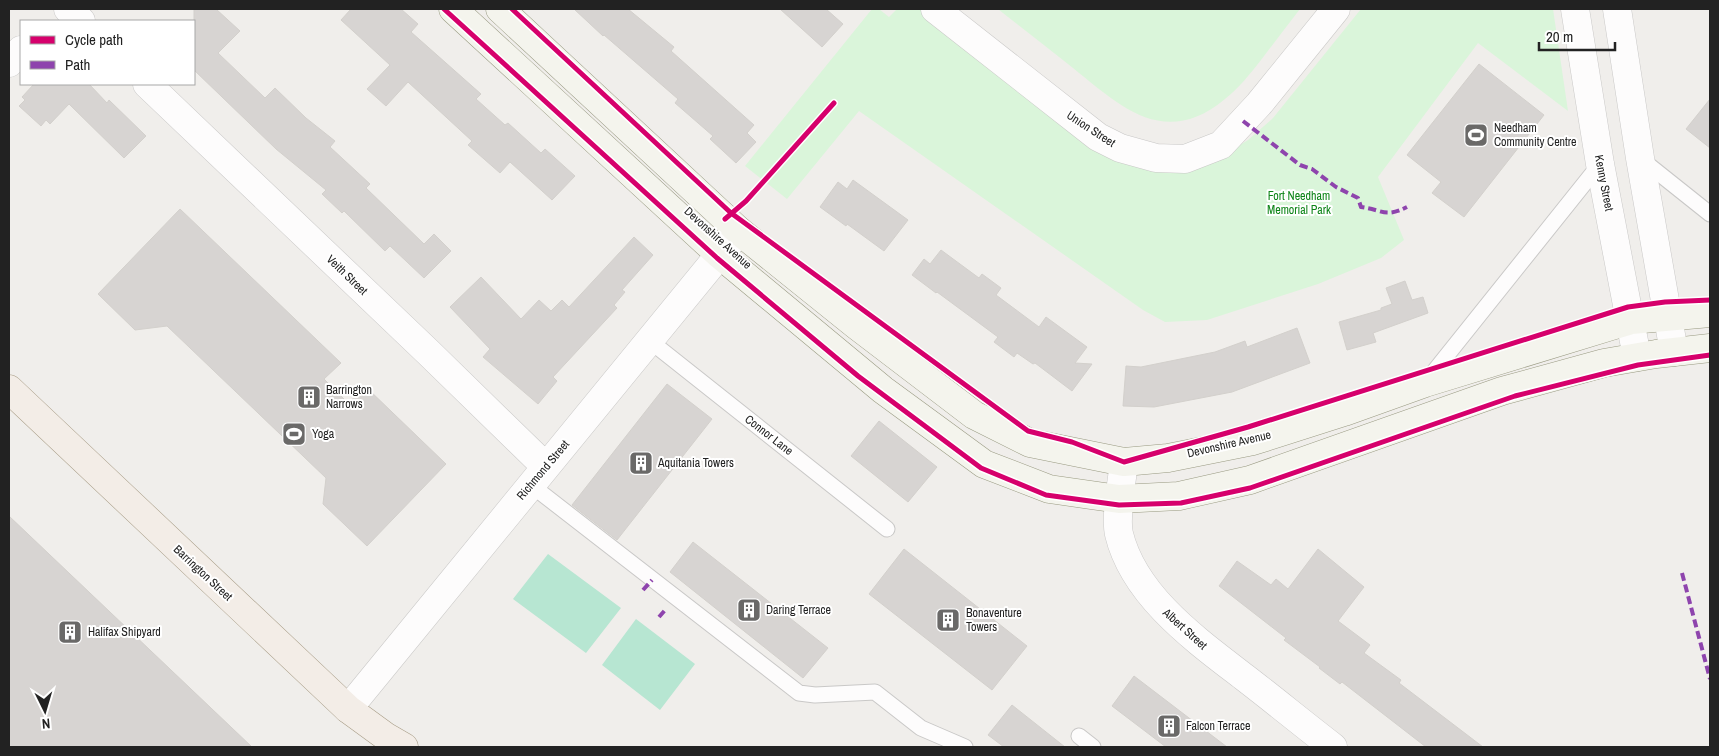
<svg xmlns="http://www.w3.org/2000/svg" width="1719" height="756" font-family="'Archivo Narrow',sans-serif">
<style>
.park{fill:#daf5da}
.pitch{fill:#b7e6d2}
.building{fill:#d7d4d2;stroke:#d3d0cc}
.lines{fill:none;stroke-linecap:round;stroke-linejoin:round}
.lane-casing{stroke:#c9c8c7;stroke-width:17}
.street-casing{stroke:#c9c8c7;stroke-width:29}
.secondary-casing{stroke:#999a82;stroke-width:29}
.primary-casing{stroke:#a79c86;stroke-width:29}
.lane{stroke:#fdfcfc;stroke-width:15}
.street{stroke:#fdfcfc;stroke-width:28}
.secondary{stroke:#f4f4ed;stroke-width:28}
.primary{stroke:#f3ede7;stroke-width:28}
.quiet{stroke:#8e44ad;stroke-width:4;stroke-dasharray:8 4;stroke-linecap:butt}
.cycleway-casing{stroke:#fff;stroke-width:8}
.cycleway{stroke:#d6006c;stroke-width:5}
.labels{text-anchor:middle;stroke-width:4;stroke-linejoin:round;paint-order:stroke}
.poi-label{font-size:12px;fill:#222;stroke:#fff;text-anchor:start}
.street-label{font-size:12px;fill:#222;stroke:#fff}
.park-label{font-size:12px;fill:#0c8416;stroke:#fff}
</style>
<rect width="100%" height="100%" fill="#f0eeeb"/>
<!-- park -->
<path class="park" d="M872,9h7l10,8 8,-8h23l158,122 144,25 26,-16 25,-22 88,-109h192l15,102 -90,-68 -100,134 26,63 -23,18 -63,26 -111,36 -42,2 -22,-12 -284,-199 -72,88 -42,-33z
M998,9h302c-13,17 -26,34 -39,51 -11,14 -22,28 -36,39 -60,50 -104,8 -152,-31 -25,-20 -50,-39 -75,-59z"/>
<!-- pitch -->
<path class="pitch" d="M548,554l73,54 -35,45 -73,-54z
M636,619l59,45 -35,46 -58,-45z"/>
<!-- building -->
<path class="building" d="M194,9h22l24,22 -22,22 47,45 10,-10 31,30 29,23 -5,6 40,37 -4,4 58,56 10,-10 17,17 -27,27 -34,-32 -5,5 -41,-40 -2,2 -20,-19 4,-4 -50,-41 -82,-79z
M351,9h50l17,15 -7,8 70,62 -5,5 29,26 3,-2 33,30 4,-4 30,27 -23,24 -42,-38 -10,11 -32,-28 4,-4 -64,-59 -22,24 -19,-17 23,-24 -49,-45z
M574,9h54l46,38 -3,4 83,74 -7,8 9,9 -20,21 -26,-24 3,-3 -38,-33 3,-4 -74,-64 -1,1z
M780,9h46l17,15 -21,23z
M1479,64l65,51 -80,102 -32,-24 9,-11 -34,-27z
M34,84h55l18,19 2,-3 37,36 -22,22 -55,-54 -19,20 -4,-4 -5,6 -22,-20 6,-6 -3,-3z
M1710,99v49l-24,-19z
M853,180l55,40 -24,31 -37,-27 -1,2 -26,-19 18,-25 9,7z
M180,209l161,154 -17,16 24,24 18,-16 80,77 -79,82 -44,-42 3,-26 -159,-152 -32,4 -37,-36z
M634,237l19,18 -31,35 3,2 -11,13 3,3 -64,69 4,4 -19,23 -55,-47 7,-8 -40,-42 31,-30 40,42 18,-19 12,11 11,-11 7,7z
M941,250l38,28 3,-4 19,14 -5,7 43,32 7,-10 41,30 -12,16 17,1 -20,27 -37,-28 -2,1 -16,-11 -3,4 -20,-15 4,-5 -61,-45 -1,1 -24,-18 12,-16 6,5z
M1405,281l7,19 11,-3 5,16 -55,20 3,9 -29,8 -8,-28 42,-12v-2l11,-4 -6,-16z
M1297,328l13,35 -78,29 -78,15 -31,-1 3,-40 15,1 74,-15 30,-11 2,6z
M667,384l45,35 -95,121 -45,-35z
M879,421l58,46 -29,35 -57,-46z
M9,516l243,231h-243z
M693,542l135,106 -25,30 -133,-106z
M904,549l123,97 -35,44 -123,-96z
M1318,549l46,38 -26,34 32,24 -6,8 37,27 -2,3 84,64h-57l-84,-65 -2,2 -21,-16 1,-1 -36,-27 2,-2 -67,-52 18,-25 34,24 5,-6 12,10z
M1134,676l93,71h-61l-54,-41z
M1012,705l53,42h-61l-16,-12z"/>
<g class="lines">
<!-- lane casing -->
<g class="lane-casing">
<path id="lane" d="M1641,159l69,55
M650,341l237,188
M1428,379l172,-215
M531,485l268,208 16,2 60,-3 46,36 44,19
M1079,736l14,11"/>
</g>
<!-- street casing -->
<g class="street-casing">
<path id="street" d="M68,9l13,12
M935,9l163,128 22,11 36,10 29,1 36,-14 38,-41 77,-95
M1575,9l25,155 37,193
M1617,9l23,149 34,194
M9,63l12,-13
M147,84l282,269 117,114
M1124,462c-2,19 -9,55 -5,72 15,62 77,106 125,143 30,23 59,47 89,70
M348,709l391,-478"/>
</g>
<!-- secondary casing -->
<g class="secondary-casing">
<path id="secondary" d="M453,9l266,245 164,136 101,74 65,25 70,10 60,-3 71,-16 252,-89 102,-28 52,-9 54,-6
M500,9l239,222 117,94 118,90 56,28 94,19 44,-4 85,-17 91,-29 81,-29 206,-63 79,-7"/>
</g>
<!-- primary casing -->
<g class="primary-casing">
<path id="primary" d="M9,389l339,320 37,27 19,11"/>
</g>
<!-- lane -->
<use href="#lane" class="lane"/>
<!-- street -->
<use href="#street" class="street"/>
<!-- secondary -->
<use href="#secondary" class="secondary"/>
<!-- primary -->
<use href="#primary" class="primary"/>
<!-- quiet -->
<path class="quiet" d="M1243,121l57,44 12,4 24,18 22,11 3,9c22,3 24,11 46,0
M1682,573l28,106
M643,590l9,-10
M659,617l7,-8"/>
<!-- cycleway casing -->
<g class="cycleway-casing">
<path id="cycleway" d="M444,9l273,249 141,118 123,92 65,27 73,10 62,-2 69,-15 265,-92 123,-31 72,-10
M512,9l219,204 297,218 44,11 52,20 124,-35 380,-120 37,-5 45,-2
M725,219l21,-18 88,-98"/>
</g>
<!-- cycleway -->
<use href="#cycleway" class="cycleway"/>
</g>
<!-- icons -->
<defs>
<g id="stadium-square" transform="scale(1.25)"><rect x="-9" y="-9" width="18" height="18" rx="4" fill="#6a6968" stroke="#fff"/><path d="M0-5a6.5 5 0 1 0 0 10a6.5 5 0 1 0 0-10ZM-3.5-1.8h7v3.6h-7Z" fill="#fff"/></g>
<g id="building-square" transform="scale(1.25)"><rect x="-9" y="-9" width="18" height="18" rx="4" fill="#6a6968" stroke="#fff"/><path d="M-4-6H4V6H1V3H-1V6H-4ZM-2.5-4.3h1.7v1.8h-1.7ZM.8-4.3h1.7v1.8H.8ZM-2.5-1h1.7V.8h-1.7ZM.8-1h1.7V.8H.8Z" fill="#fff"/></g>
</defs>
<g fill-rule="evenodd">
<use href="#stadium-square" x="1476" y="135"/>
<use href="#building-square" x="309" y="397"/>
<use href="#stadium-square" x="294" y="434"/>
<use href="#building-square" x="641" y="463"/>
<use href="#building-square" x="749" y="610"/>
<use href="#building-square" x="948" y="620"/>
<use href="#building-square" x="70" y="632"/>
<use href="#building-square" x="1169" y="726"/>
</g>
<g class="labels">
<!-- poi labels -->
<g class="poi-label">
<text x="1494" y="132">Needham<tspan x="1494" dy="14">Community Centre</tspan></text>
<text x="326" y="394">Barrington<tspan x="326" dy="14">Narrows</tspan></text>
<text x="312" y="438">Yoga</text>
<text x="658" y="467">Aquitania Towers</text>
<text x="766" y="614">Daring Terrace</text>
<text x="966" y="617">Bonaventure<tspan x="966" dy="14">Towers</tspan></text>
<text x="88" y="636">Halifax Shipyard</text>
<text x="1186" y="730">Falcon Terrace</text>
</g>
<!-- street labels -->
<g class="street-label">
<text transform="translate(1091 129) rotate(33)" y="4">Union Street</text>
<text transform="translate(1604 183) rotate(79)" y="4">Kenny Street</text>
<text transform="translate(718 238) rotate(42)" y="4">Devonshire Avenue</text>
<text transform="translate(347 275) rotate(44)" y="4">Veith Street</text>
<text transform="translate(769 435) rotate(38)" y="4">Connor Lane</text>
<text transform="translate(1229 444) rotate(-13)" y="4">Devonshire Avenue</text>
<text transform="translate(543 470) rotate(-50)" y="4">Richmond Street</text>
<text transform="translate(203 573) rotate(43)" y="4">Barrington Street</text>
<text transform="translate(1185 629) rotate(42)" y="4">Albert Street</text>
</g>
<!-- park labels -->
<g class="park-label">
<text x="1299" y="200">Fort Needham<tspan x="1299" dy="14">Memorial Park</tspan></text>
</g>
</g>
<!-- border -->
<rect width="1719" height="756" fill="none" stroke="#222222" stroke-width="20"/>
<!-- legend -->
<rect x="20" y="20" width="175" height="65" fill="#ffffff" stroke="#a7a7a7"/>
<rect x="30" y="36" width="25" height="8" fill="#d6006c" stroke="#a7a7a7"/>
<text x="65" y="45" font-size="15" fill="#222222">Cycle path</text>
<rect x="30" y="61" width="25" height="8" fill="#8e44ad" stroke="#a7a7a7"/>
<text x="65" y="70" font-size="15" fill="#222222">Path</text>
<!-- north arrow -->
<g transform="translate(45 711) rotate(175)" stroke="#ffffff" stroke-width="4" paint-order="stroke">
<path d="M0-4L9 19L0 12L-9 19Z" fill="#222222"/>
<text y="-8" font-size="14" font-weight="bold" text-anchor="middle" fill="#222222">N</text>
</g>
<!-- scale -->
<path d="M1539 42v8h76v-8" fill="none" stroke="#222222" stroke-width="2.5"/>
<text x="1546" y="42" font-size="15" fill="#222222" stroke="#ffffff" stroke-width="4" paint-order="stroke">20 m</text>
</svg>
